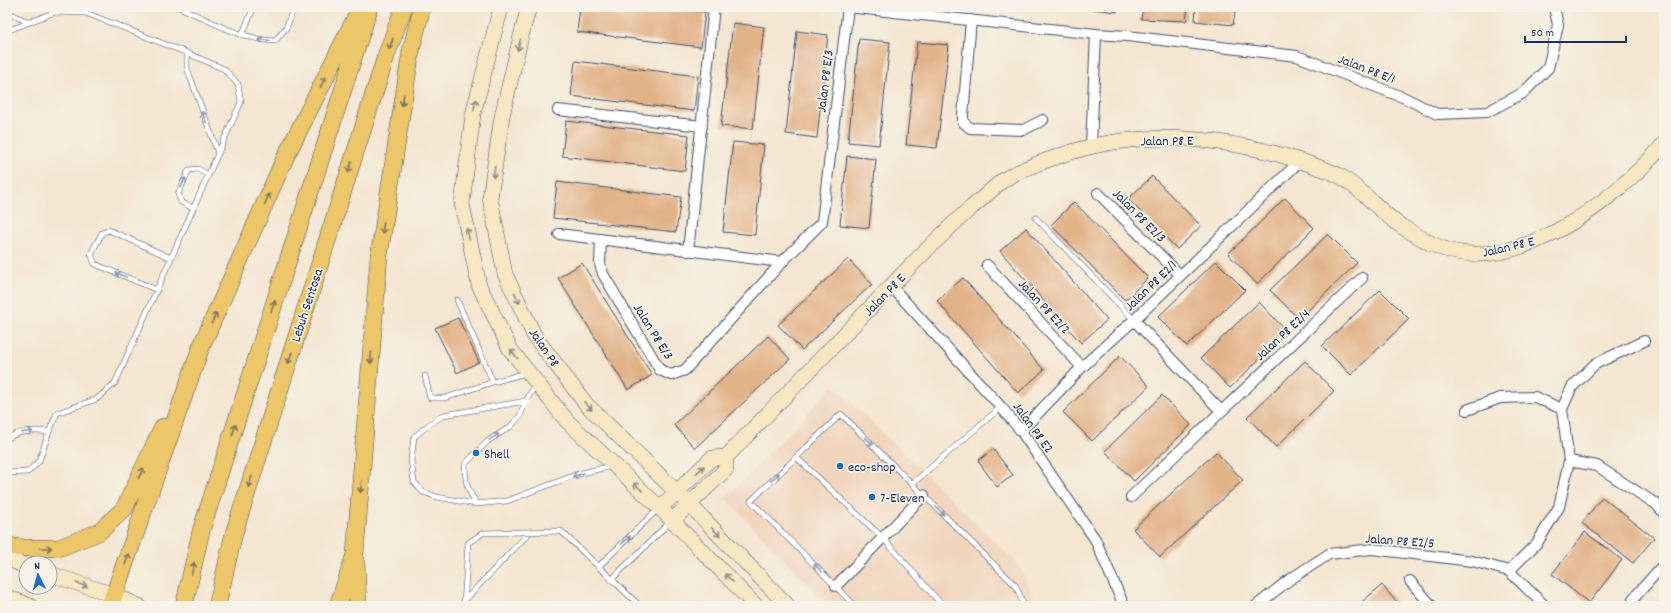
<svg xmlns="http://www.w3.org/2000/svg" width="1671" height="613" font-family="Dekko,sans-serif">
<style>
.built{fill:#f1d5bd}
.building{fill:#e2b288}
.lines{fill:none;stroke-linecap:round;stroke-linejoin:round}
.lane-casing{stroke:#3c4a6f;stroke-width:6}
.street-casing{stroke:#3c4a6f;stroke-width:12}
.secondary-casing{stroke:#3c4a6f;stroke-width:16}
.primary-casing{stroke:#3c4a6f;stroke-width:18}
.lane{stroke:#fff;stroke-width:5}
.street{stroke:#fff;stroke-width:10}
.secondary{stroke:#f7e8c3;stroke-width:15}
.primary{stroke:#ecc669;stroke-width:17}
.oneway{stroke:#8d97ae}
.oneway2{stroke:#797363}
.oneway3{stroke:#898c90}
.poi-dot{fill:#1f6fb2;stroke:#f7f3e8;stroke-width:1.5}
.labels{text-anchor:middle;stroke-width:3.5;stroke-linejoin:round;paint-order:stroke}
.street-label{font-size:14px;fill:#1b2f5e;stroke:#f7f3e8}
.poi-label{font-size:14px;fill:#1b2f5e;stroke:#f7f3e8;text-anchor:start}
</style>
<rect width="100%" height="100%" fill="#f7f3e8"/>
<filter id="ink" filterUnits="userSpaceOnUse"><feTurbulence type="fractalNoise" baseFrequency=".025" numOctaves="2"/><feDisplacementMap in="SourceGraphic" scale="8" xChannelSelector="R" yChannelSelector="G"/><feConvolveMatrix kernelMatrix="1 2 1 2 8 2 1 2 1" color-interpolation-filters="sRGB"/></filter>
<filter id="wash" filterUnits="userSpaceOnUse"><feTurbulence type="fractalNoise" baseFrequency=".012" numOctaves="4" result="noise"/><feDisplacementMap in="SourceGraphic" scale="16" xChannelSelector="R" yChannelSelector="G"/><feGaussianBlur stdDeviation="0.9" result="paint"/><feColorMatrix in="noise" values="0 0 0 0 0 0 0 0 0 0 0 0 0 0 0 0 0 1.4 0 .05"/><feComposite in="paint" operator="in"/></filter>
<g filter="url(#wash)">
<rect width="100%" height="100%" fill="#f4e6d0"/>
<!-- built -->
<path class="built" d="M834,386l185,179 18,41h-208l-103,-108z"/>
<g id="blocks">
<!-- building -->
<path class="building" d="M580,7h86l39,5 -4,35 -124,-15z
M1077,7h41l-1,5z
M1143,7h45l-2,14 -45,-2z
M1196,7h40l-3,18 -38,-4z
M733,23l31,4 -11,102 -32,-3z
M797,31l31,4 -11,103 -31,-4z
M859,39l31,3 -11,103 -31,-3z
M917,42l32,3 -12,103 -31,-3z
M575,61l123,15 -4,35 -123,-15z
M566,121l123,14 -4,36 -123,-15z
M733,142l31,3 -9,90 -32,-3z
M847,156l29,3 -7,69 -29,-3z
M1152,176l49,50 -24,23 -49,-50z
M557,182l124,15 -5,35 -123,-14z
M1285,198l29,30 -57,56 -29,-30z
M1074,202l74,76 -23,22 -74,-75z
M1026,228l81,92 -26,23 -81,-92z
M1328,234l29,29 -58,56 -29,-29z
M848,259l24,25 -70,66 -24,-25z
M1216,261l29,29 -58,56 -29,-29z
M582,263l70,112 -24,15 -70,-112z
M963,278l81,92 -26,23 -81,-92z
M1380,290l29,29 -58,56 -29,-29z
M1259,302l28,30 -57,56 -29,-30z
M458,318l21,44 -22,11 -22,-45z
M768,336l22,23 -95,89 -21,-23z
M1120,356l29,30 -57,55 -29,-29z
M1305,361l29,30 -58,56 -29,-30z
M1162,395l29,30 -57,56 -29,-30z
M993,449l20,26 -16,12 -19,-26z
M1216,452l27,28 -83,77 -27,-28z
M1602,497l52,41 -21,25 -51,-40z
M1585,532l37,28 -33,43 -37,-29z
M1382,585l18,21h-43z"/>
</g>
</g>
<g filter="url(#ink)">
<use href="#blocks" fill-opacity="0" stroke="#3c4a6f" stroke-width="1"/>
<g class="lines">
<!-- lane casing -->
<g class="lane-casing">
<path id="lane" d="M179,7c29,13 64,33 96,34l11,-13 8,-21
M7,12l21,10
M7,31l48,-19 31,1 101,40 37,16 14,15 3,18 -126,281 -18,16 -40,14 -8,19 -10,29 -11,11 -21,1
M242,35l12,-28
M187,53v15l31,85
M193,208l-12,-6 -3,-8 11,-24 9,-1 10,6
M1036,218l98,102
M157,290l-62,-26 -4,-10 11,-21 7,-3 62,28
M457,300l36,82
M425,376l5,22h15l48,-16 33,-9
M535,385l-9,16 -6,15 -10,11 -22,14 -23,23c0,8 0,18 4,26 2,5 5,8 7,14l31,-3 71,-27 33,-8
M7,439c12,-9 27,-9 42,-7
M796,457l87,81 60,68
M913,483l88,-76
M476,504l-39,-7 -14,-5 -9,-10 -3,-22 3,-23 17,-14 13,-8 82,-14
M598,567l61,-59
M611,580l60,-59
M464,601l66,-69
M464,606l4,-63 15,-10 78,-2 79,75
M855,606l-104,-105 90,-87 175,172 8,20"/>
</g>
<!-- street casing -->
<g class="street-casing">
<path id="street" d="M848,7l248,27 31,2 170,20 108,42 32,16 50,-2 36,-19 25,-25 10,-43 -4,-18
M971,20l-8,95v7l7,6 53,2 20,-10
M558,110l144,16
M1091,146l5,-112
M1098,193l82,82
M559,234l223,28
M601,239l-1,25 3,10 57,96 11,5 14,-5 97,-108 40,-40 26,-215
M688,251l26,-244
M987,265l95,102
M891,286l110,121 20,24 74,108 29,67
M1134,320l87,91
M1562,409l10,-22 23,-23 49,-23
M1467,410l33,-12 35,-1 27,12 7,52 -10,46 -22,36 -28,28
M1021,431l61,-64 52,-47 166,-159
M1569,461l28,5 59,38 8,9
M1131,497l231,-219
M1509,571l36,35
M1410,581l22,25
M836,586l88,-91
M1633,599l31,-35
M1256,606l33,-26 40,-26 43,-5 100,12 37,10"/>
</g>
<!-- secondary casing -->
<g class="secondary-casing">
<path id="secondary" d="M501,7l-28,107 -11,90 17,81 31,64 57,72 93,87 96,98
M529,7l-8,29 -19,80 -12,82 15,76 30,63 51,67 103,100 99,102
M726,457c47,-49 95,-98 142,-147 34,-35 67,-71 104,-103 10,-8 20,-18 30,-26 15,-10 39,-19 57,-25 72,-26 149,-21 222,-1 19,6 41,12 59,21 23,14 39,35 61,50 9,6 20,12 29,17 80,41 184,-42 234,-99
M660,508l52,-50 14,-1
M672,521l54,-52v-12
M7,559l19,7
M50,574l64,21 25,11
M7,597l23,9"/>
</g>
<!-- primary casing -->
<g class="primary-casing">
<path id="primary" d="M7,546l17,2h35l40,-16 25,-23 39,-82
M356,562l2,44
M110,606l91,-259 84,-189 76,-151
M184,606l17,-75 167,-519
M217,606l17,-73 152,-477 18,-49
M338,606l17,-52 24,-298 32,-205 11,-44"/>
</g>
<!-- lane -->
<use href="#lane" class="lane"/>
<!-- street -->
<use href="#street" class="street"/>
<!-- secondary -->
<use href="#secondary" class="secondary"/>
<!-- primary -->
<use href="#primary" class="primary"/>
</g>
<!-- one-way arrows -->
<defs><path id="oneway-shaft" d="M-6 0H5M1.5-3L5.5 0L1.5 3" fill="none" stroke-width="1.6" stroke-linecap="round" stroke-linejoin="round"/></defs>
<g class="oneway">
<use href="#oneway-shaft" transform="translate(264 40) rotate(-174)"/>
<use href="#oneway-shaft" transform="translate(204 117) rotate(-110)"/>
<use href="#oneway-shaft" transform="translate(183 183) rotate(-64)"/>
<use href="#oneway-shaft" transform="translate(121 275) rotate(-157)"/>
<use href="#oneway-shaft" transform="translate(27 432) rotate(-7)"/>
<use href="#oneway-shaft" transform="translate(494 437) rotate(-32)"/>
<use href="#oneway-shaft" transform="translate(869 441) rotate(44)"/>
<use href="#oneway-shaft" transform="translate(578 475) rotate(162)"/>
<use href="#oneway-shaft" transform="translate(775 477) rotate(-44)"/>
<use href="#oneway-shaft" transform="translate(940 511) rotate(45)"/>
<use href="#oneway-shaft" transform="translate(626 540) rotate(-43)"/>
<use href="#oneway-shaft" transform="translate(818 568) rotate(-135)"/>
</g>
<g class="oneway2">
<use href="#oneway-shaft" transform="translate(391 44) rotate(110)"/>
<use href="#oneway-shaft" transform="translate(323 82) rotate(-63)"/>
<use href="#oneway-shaft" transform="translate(403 100) rotate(99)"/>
<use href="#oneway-shaft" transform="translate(350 167) rotate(108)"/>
<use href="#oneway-shaft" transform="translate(267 199) rotate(-66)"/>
<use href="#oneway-shaft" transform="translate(383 228) rotate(99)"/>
<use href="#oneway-shaft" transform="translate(273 306) rotate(-72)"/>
<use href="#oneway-shaft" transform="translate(214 318) rotate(-66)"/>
<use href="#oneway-shaft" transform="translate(290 358) rotate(108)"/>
<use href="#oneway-shaft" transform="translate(371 358) rotate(94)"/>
<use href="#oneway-shaft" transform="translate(234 430) rotate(-72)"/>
<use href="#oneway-shaft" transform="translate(141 473) rotate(-65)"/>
<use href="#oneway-shaft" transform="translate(250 482) rotate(108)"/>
<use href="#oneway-shaft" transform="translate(361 487) rotate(95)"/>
<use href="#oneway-shaft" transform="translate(46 548)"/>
<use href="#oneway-shaft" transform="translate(127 559) rotate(-71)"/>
<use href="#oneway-shaft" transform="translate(193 568) rotate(-77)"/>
</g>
<g class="oneway3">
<use href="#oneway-shaft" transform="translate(519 45) rotate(103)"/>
<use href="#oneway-shaft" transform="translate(475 105) rotate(-76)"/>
<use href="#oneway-shaft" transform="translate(494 172) rotate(99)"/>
<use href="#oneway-shaft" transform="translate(468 234) rotate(-102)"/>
<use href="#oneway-shaft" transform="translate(517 298) rotate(65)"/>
<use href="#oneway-shaft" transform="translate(514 354) rotate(-128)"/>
<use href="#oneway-shaft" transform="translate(588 406) rotate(47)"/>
<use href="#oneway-shaft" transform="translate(700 470) rotate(-44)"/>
<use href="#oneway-shaft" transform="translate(638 487) rotate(-136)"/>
<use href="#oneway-shaft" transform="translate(716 532) rotate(46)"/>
<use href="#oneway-shaft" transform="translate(729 578) rotate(-135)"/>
<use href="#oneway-shaft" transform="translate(82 585) rotate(19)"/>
</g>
</g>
<!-- markers -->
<g class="poi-dot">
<circle cx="476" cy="453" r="4"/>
<circle cx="840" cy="466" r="4"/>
<circle cx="872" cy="497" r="4"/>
</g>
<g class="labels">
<!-- street labels -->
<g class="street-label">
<text transform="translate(1367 68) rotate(21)" y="5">Jalan P8 E/1</text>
<text transform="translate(824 81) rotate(-83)" y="5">Jalan P8 E/3</text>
<text transform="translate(1167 140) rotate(-1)" y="5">Jalan P8 E</text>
<text transform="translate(1140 215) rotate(45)" y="5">Jalan P8 E2/3</text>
<text transform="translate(1508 246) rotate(-13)" y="5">Jalan P8 E</text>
<text transform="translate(1150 285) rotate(-44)" y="5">Jalan P8 E2/1</text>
<text transform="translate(884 294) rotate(-46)" y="5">Jalan P8 E</text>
<text transform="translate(306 305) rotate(-72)" y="5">Lebuh Sentosa</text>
<text transform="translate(1045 306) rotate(47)" y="5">Jalan P8 E2/2</text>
<text transform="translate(654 331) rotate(58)" y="5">Jalan P8 E/3</text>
<text transform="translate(1282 334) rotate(-43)" y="5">Jalan P8 E2/4</text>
<text transform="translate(545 347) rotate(56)" y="5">Jalan P8</text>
<text transform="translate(1034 427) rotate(54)" y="5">Jalan P8 E2</text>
<text transform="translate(1400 540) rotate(4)" y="5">Jalan P8 E2/5</text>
</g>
<!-- poi labels -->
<g class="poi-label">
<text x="484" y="458">Shell</text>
<text x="848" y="471">eco-shop</text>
<text x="880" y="502">7-Eleven</text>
</g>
</g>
<!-- margin -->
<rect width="1671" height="613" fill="none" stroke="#f7f3e8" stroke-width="24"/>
<!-- north arrow -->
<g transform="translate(38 575) rotate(354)"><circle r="19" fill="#f7f3e8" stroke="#9fa5b1"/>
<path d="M0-3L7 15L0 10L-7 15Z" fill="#1f6fb2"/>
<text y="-6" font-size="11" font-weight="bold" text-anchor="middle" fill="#1b2f5e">N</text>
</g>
<!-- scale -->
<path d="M1525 36v6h101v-6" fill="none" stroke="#1b2f5e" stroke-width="2"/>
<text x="1531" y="36" font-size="12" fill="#1b2f5e" stroke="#f7f3e8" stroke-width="3" paint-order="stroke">50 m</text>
</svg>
